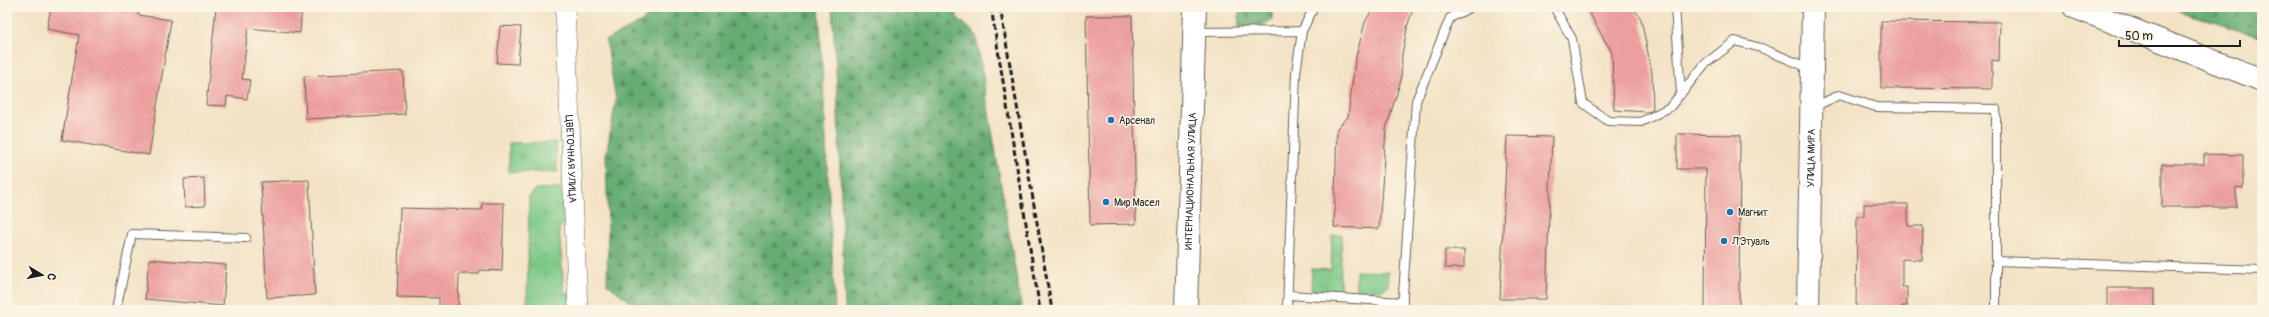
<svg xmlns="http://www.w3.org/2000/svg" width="2269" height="317" font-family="Pangolin,sans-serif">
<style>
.grass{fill:url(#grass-tufts);stroke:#4c7251}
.forest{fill:url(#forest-firs);stroke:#416448}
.building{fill:url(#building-back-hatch)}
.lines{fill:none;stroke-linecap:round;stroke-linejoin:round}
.service-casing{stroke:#676157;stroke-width:10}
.tertiary-casing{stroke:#676157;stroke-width:20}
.secondary-casing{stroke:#676157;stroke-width:24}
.service{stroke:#fff;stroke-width:8}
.tertiary{stroke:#fff;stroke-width:19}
.secondary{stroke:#fff;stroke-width:22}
.rail{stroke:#1c1c1c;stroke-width:3;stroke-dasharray:6 3;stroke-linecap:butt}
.poi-dot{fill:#1f6fb2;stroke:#fcf5e5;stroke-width:1.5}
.labels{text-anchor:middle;stroke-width:3;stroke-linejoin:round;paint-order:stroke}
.poi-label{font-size:10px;fill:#1c1c1c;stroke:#fcf5e5;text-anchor:start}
.street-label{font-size:10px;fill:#1c1c1c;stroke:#fcf5e5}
</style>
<defs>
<pattern id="grass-tufts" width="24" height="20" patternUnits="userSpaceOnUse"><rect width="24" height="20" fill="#7dc886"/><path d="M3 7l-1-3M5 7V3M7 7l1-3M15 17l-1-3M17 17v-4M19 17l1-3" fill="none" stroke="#6bab73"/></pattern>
<pattern id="forest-firs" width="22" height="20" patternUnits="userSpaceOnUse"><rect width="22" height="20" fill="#66ac73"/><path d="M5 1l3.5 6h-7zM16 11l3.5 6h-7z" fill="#538b5e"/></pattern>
<pattern id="building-back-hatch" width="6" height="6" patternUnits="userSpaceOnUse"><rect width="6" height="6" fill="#f1a3a2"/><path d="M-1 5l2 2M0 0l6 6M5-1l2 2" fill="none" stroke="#ce8c8b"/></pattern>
</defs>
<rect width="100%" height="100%" fill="#fcf5e5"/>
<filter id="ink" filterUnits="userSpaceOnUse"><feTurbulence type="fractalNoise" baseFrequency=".025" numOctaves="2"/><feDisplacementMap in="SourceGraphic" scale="8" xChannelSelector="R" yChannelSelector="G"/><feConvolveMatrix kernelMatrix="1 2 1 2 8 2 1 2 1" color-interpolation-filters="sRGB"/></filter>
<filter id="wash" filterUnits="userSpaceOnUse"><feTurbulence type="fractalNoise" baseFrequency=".012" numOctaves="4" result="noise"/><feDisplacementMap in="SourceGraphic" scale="16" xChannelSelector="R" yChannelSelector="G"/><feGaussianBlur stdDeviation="0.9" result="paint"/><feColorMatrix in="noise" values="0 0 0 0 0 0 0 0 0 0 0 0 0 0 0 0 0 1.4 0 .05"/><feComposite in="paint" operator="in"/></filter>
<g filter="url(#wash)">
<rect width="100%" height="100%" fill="#f3e2c5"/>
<!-- grass -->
<path class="grass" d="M556,142l1,30h-48v-29z
M560,188l3,4 2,30 -6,7 5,62 8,6v13h-45l2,-114 6,-7z
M1342,234l-2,57 -29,-1 1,-21 19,1 1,-34z
M1356,271l32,1v14l-7,5h-25z"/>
<!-- forest -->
<path class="forest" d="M653,7h166l16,303h-186l-12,-3 -30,-23 1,-57 -2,-72 10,-55 -10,-60 36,-18z
M832,7h124l1,10 19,18 46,275h-177l-8,-224z
M1239,7h33v13l-11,6 -22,1z
M2167,7h95v31z"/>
<g id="blocks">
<!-- building -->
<path class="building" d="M51,7h88l-1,8 33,5 -22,135 -87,-15 17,-105 -32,-6z
M216,7h86l-2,26 -52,-5 -6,51 8,1 -3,19 -20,-3 -1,10 -20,-1z
M1374,7h40l-6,17 -6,30 -1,26 -15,49 -7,100 -45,-2 3,-99 11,-11 7,-56 10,-39z
M1586,7h47l8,12 11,54 1,37 -5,2 -34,-2 -2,-57z
M1086,16h46l4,208 -46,1z
M1881,21l119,1 -1,39 -7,-1v29l-111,-1z
M500,26l21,1 -3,37 -21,-1z
M403,71l2,43 -99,5 -2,-43z
M1677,134l63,1 -1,175h-34l1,-141h-29z
M1507,136l45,1 -6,162h-46z
M2204,154l39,1v33l-7,-1v20h-74v-43h42z
M204,178l1,28 -20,1 -1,-28z
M309,180l6,115 -48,3 -6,-116z
M482,203h22l-2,68 -23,-1v4h-20l-1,36h-19v-12l-42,-1 3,-89 82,2z
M1864,204h44v22h15l-1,34 -20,-1v28h5v19h-5v4h-46l1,-94h7z
M1445,250h19v18h-19z
M149,259l77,6 -3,41 -78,-7z
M2107,288h47v22h-47z"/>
</g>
</g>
<g filter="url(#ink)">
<use href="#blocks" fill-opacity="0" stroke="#676157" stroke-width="1"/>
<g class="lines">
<!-- service casing -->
<g class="service-casing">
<path id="service" d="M1554,7l18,32 11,64 25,18 33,1 29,-15 35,-43 30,-23 26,7 48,20
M1675,7l6,87
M1195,32l107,-1
M1812,108l27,-13 37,12 120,2v201
M1997,261l265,9
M1288,295l115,7
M116,310l16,-76 114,4
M1287,310l9,-237 6,-42 12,-24
M1402,310l14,-209 34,-83 21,-11"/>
</g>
<!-- tertiary casing -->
<g class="tertiary-casing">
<g id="tertiary">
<path id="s1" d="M565,7l13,303"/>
</g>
</g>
<!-- secondary casing -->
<g class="secondary-casing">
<g id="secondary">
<path d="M2074,7l188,73"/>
<path id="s2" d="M1186,310l9,-303"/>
<path id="s3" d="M1808,310l5,-303"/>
</g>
</g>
<!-- service -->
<use href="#service" class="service"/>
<!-- tertiary -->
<use href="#tertiary" class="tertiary"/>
<!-- secondary -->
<use href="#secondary" class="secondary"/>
<!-- rail -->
<path class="rail" d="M991,7l49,303
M1000,7l52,303"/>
</g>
</g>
<!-- markers -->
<g class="poi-dot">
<circle cx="1111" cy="120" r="4"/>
<circle cx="1106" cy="202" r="4"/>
<circle cx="1730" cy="212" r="4"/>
<circle cx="1724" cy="241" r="4"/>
</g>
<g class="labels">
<!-- poi labels -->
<g class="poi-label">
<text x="1119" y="124">Арсенал</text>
<text x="1114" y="206">Мир Масел</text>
<text x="1738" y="216">Магнит</text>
<text x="1732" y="245">Л'Этуаль</text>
</g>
<!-- street labels -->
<g class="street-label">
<text dy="4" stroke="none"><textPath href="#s1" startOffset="152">ЦВЕТОЧНАЯ УЛИЦА</textPath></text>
<text dy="4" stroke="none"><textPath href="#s3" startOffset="152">УЛИЦА МИРА</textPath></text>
<text dy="4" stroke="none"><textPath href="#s2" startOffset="129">ИНТЕРНАЦИОНАЛЬНАЯ УЛИЦА</textPath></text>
</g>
</g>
<!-- margin -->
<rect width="2269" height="317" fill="none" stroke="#fcf5e5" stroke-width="24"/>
<!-- north arrow -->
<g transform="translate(42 275) rotate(100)" stroke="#fcf5e5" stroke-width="3" paint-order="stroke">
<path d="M0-3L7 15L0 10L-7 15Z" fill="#1c1c1c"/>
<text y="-6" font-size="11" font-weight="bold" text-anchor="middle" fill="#1c1c1c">С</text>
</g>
<!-- scale -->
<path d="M2119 40v6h121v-6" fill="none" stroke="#1c1c1c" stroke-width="2"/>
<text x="2125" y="40" font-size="12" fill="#1c1c1c" stroke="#fcf5e5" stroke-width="3" paint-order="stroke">50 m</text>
</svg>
